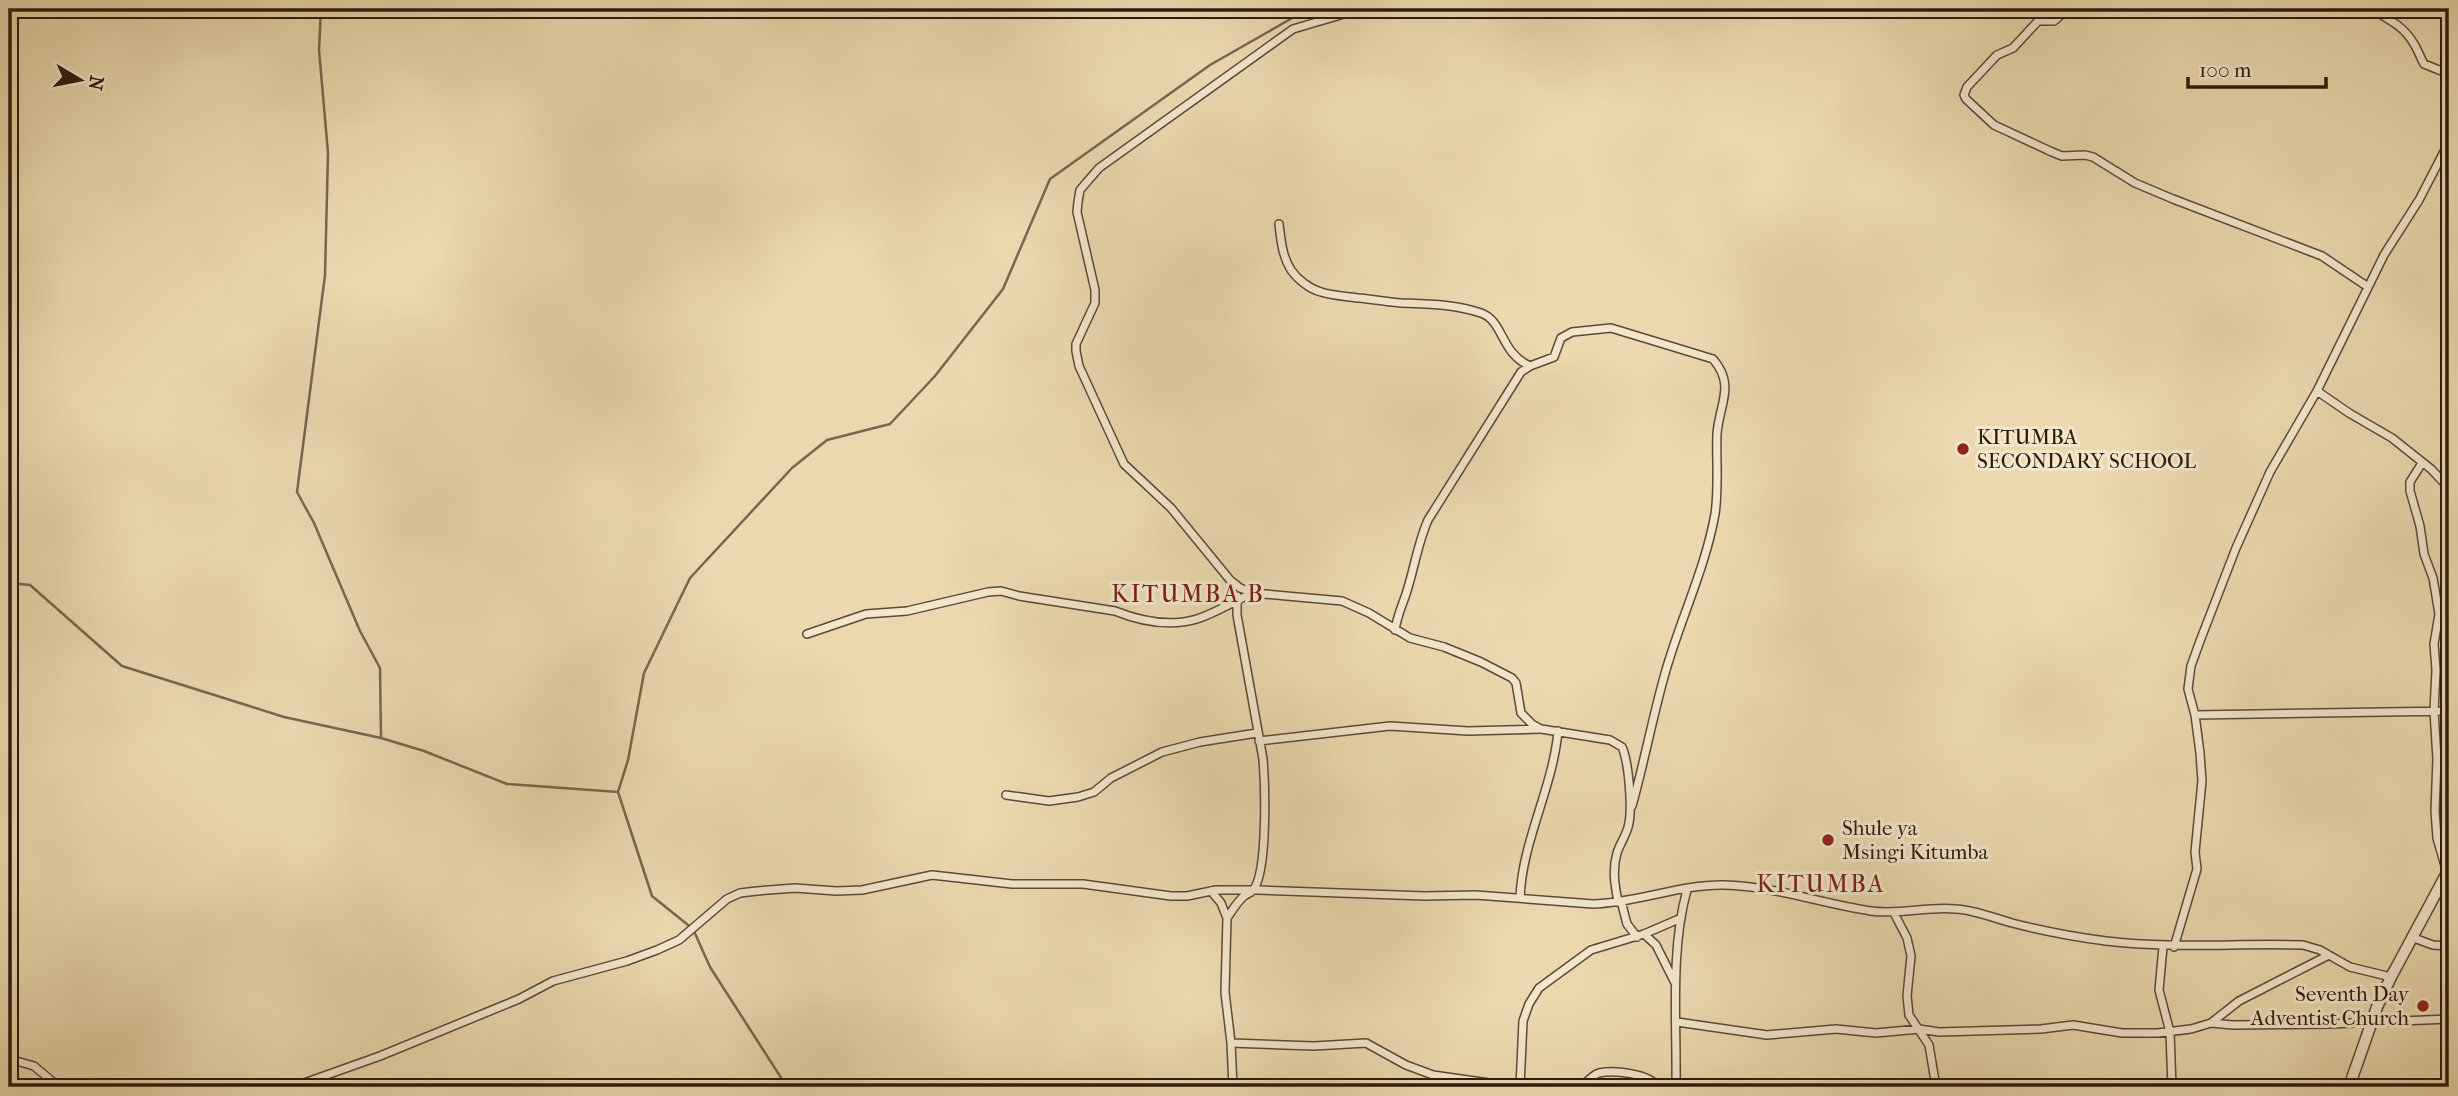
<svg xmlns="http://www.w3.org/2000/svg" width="2458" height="1096" font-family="'IM FELL French Canon',serif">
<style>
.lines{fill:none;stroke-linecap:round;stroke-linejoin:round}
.stream{stroke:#78664d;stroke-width:2.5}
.minor-casing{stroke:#5c4a36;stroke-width:10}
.tertiary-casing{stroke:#5c4a36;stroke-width:13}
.minor{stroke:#f2e6cb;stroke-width:7}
.tertiary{stroke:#f2e6cb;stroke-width:10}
.poi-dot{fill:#8f2418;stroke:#f2e6cb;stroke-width:2.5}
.labels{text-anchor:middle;stroke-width:6;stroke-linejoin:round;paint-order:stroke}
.poi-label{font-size:21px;fill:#2c1b0d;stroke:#f2e6cb;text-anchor:start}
.quarter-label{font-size:24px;letter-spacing:2px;fill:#7a1f14;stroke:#f2e6cb}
</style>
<rect width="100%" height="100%" fill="#ebd8af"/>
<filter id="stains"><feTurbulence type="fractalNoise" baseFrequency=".00286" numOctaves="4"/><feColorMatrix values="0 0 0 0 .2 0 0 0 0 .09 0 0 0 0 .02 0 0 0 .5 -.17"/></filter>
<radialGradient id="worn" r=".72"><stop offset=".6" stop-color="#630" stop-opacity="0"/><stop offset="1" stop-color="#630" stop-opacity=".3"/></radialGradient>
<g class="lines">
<!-- stream -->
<path class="stream" d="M321,9l-2,41 9,103 -3,122 -28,217 17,31 46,108 20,37 1,70 43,13 83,33 111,8 10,-32 16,-87 46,-95 102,-110 35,-28 63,-16 45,-48 68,-87 47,-110 160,-114 98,-56
M9,583l21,2 92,81 162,51 97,21
M618,792l34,104 41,33 17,38 77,120"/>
<!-- minor casing -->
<g class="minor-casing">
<path id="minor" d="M1361,9l-68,20 -194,139 -19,22 -2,12 -1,10 18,78v13l-19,41v7l3,15 45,98 47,44 59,72 10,8 14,5 88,8 27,12 41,25 34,9 37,15 31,16 4,5 5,30 11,11 9,5 69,11 12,7c7,16 10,59 7,76 -2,12 -9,20 -12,30 -5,17 -2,33 1,49
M2068,9l-14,12h-16l-25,27 -16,7 -30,32 -3,8 2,4 28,26 58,27 10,4 23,-1 8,2 42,26 38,16 149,57 46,31
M2371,9c17,10 33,17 43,35 4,6 6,13 10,20l25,10
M1279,224c2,16 3,32 12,46 7,10 19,19 30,22 12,4 25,4 37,6 15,1 29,4 43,5 27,1 54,1 80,10 23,8 19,40 49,53
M2317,391l32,22 43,25 39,31 18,19
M2422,463l-12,19v9l10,35 4,28 9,24 6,36 -5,30 2,26 -2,41 3,48 -2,52 2,27 10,35
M1395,630c2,-13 6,-22 10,-33 9,-26 12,-52 23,-77l93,-148 9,-6 24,-9 7,-19 11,-6 39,-4 102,31c23,27 6,45 4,75 -1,27 2,53 -2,80 -10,56 -36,108 -51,163 -12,43 -20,86 -32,129
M807,634l59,-20 41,-3 81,-19 13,-1 18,5 96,15c25,10 55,16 82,8 19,-6 37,-18 56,-26
M2195,715l254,-4
M1259,741l131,-15 78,5 72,-2
M1006,795l43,6 29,-4 16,-5 17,-14 51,-26 38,-10 57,-9
M1211,891l10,12 6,15 -2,74 6,51 2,44
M1520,898c2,-57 33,-110 38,-167
M1621,901l6,23 10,13
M1894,913l13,25 4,18 -4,40 2,19 20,30 7,42
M1227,918c5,-7 10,-16 17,-22 3,-2 7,-3 9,-6 15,-17 12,-107 10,-131l-26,-144v-19
M1644,934l12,11 19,38
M2411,937l22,8 16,1
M2163,947l-4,43 11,42 2,55
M2174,947l23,-78 -2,-17 7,-71 -2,-28 -5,-38 -7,-26 3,-23 9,-25 36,-93 34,-76 47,-81 67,-136 35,-55 30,-58
M1677,1022l90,13 69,-6 40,4 43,-4 20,3 102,-3 32,-4 49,8h36l33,-4 20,-6 28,-22 88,-45
M2211,1023l22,2 96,-1 120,-5
M1231,1043l83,3 52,-3 40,22 27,10 84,12
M9,1059l25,7 25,21
M293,1087l87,-31 139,-57 34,-18 74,-20 30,-11 22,-10 48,-41 13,-6 17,-2 38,-3 41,3 26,-1 70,-15 80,9h71l88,12h16l29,-6h43l166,6 51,-1 117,9c44,-1 88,-20 131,-19 51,1 98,19 147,26 28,4 57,-5 85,-2 19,1 38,9 56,14 31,8 63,14 94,18 66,8 131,2 197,4l17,5 30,17 41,10
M1520,1087l3,-66 6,-17 10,-16 52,-38 53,-16 35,-15
M1522,1087l20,-2 8,2
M1568,1087c6,-1 12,-2 17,-4 5,-3 7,-8 14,-10 15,-3 50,0 59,14
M1676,1087c1,-63 -6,-137 11,-197"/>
</g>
<!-- tertiary casing -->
<g class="tertiary-casing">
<path id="tertiary" d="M2349,1087l28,-80 14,-30 58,-108"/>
</g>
<!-- minor -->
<use href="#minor" class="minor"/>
<!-- tertiary -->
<use href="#tertiary" class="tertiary"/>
</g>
<!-- markers -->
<g class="poi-dot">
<circle cx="1963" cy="449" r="7"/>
<circle cx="1828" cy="840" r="7"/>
<circle cx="2423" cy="1006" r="7"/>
</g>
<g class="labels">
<!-- poi labels -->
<g class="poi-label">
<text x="1977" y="444">KITUMBA<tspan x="1977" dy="24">SECONDARY SCHOOL</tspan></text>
<text x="1842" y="835">Shule ya<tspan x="1842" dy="24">Msingi Kitumba</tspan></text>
<text x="2409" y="1001" text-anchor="end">Seventh Day<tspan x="2409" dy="24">Adventist Church</tspan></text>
</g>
<!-- quarter labels -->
<g class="quarter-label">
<text x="1188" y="602">KITUMBA B</text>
<text x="1821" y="892">KITUMBA</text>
</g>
</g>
<!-- margin -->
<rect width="2458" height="1096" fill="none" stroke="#ebd8af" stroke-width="35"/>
<rect x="10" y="10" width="2437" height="1075" fill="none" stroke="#2c1b0d" stroke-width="3.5"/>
<rect x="18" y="18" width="2423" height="1061" fill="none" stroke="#2c1b0d" stroke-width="2"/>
<!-- north arrow -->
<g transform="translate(80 80) rotate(100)" stroke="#f2e6cb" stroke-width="5" paint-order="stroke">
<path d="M0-5L12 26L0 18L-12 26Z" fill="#2c1b0d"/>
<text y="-10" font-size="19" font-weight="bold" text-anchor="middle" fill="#2c1b0d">N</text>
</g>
<!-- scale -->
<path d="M2188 77v10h138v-10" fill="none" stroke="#2c1b0d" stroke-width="3.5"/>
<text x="2199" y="77" font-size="21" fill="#2c1b0d" stroke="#f2e6cb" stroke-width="5" paint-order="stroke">100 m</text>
<rect width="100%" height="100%" filter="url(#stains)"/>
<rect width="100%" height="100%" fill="url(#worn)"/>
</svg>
